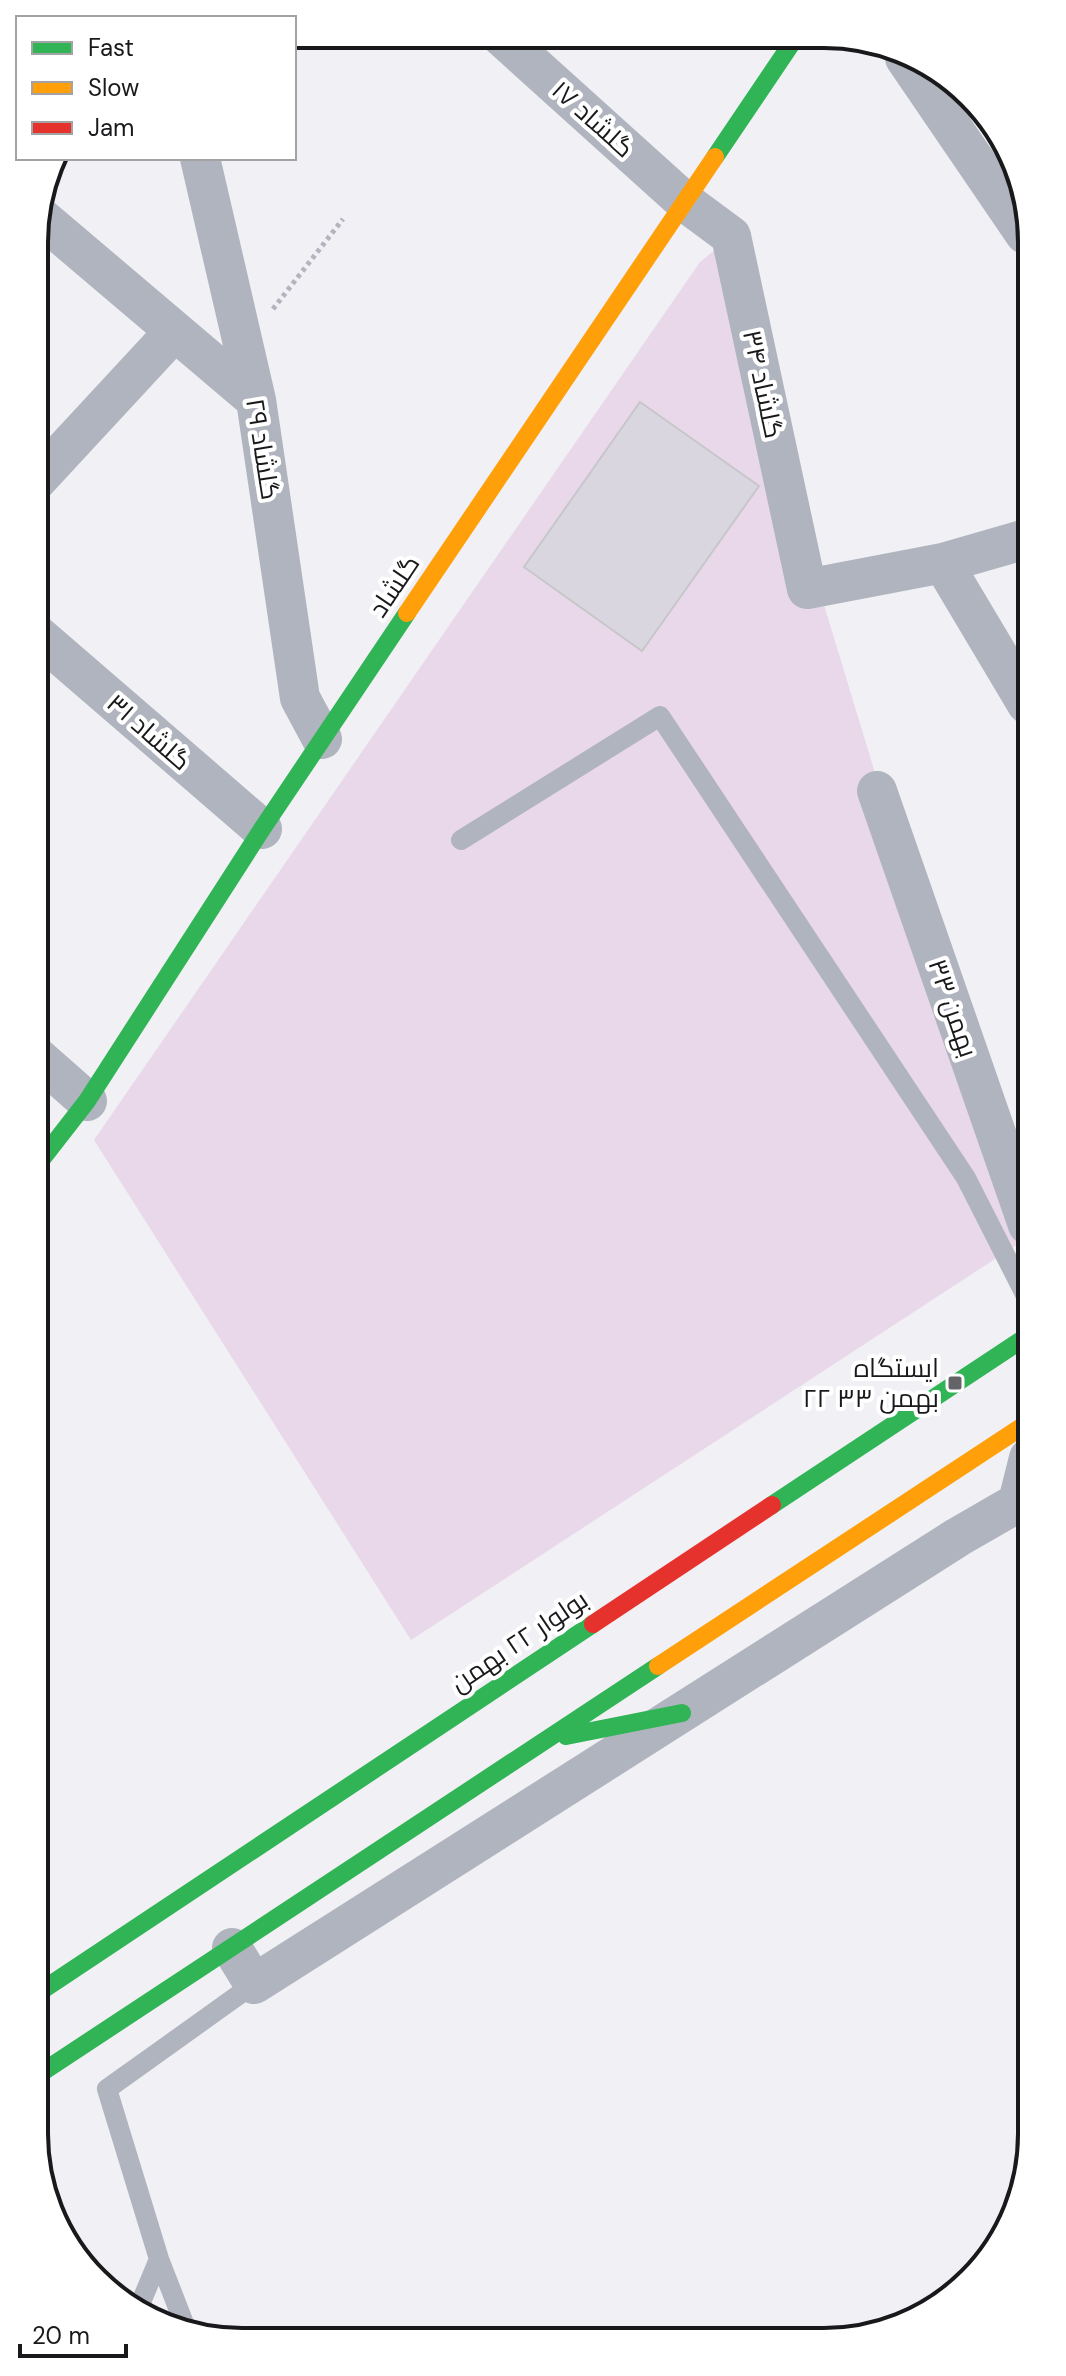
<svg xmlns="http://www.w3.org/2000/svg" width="1066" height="2376" font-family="'DM Sans',Cairo,sans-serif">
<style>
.green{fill:#e9d8e9}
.building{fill:#dad6e0;stroke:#c7c7ca;stroke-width:2}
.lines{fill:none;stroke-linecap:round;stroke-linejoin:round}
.path{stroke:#b3b4bd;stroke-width:5;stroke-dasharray:4 4;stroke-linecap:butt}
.lane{stroke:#afb4be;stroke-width:20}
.street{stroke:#afb4be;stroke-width:40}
.fast{stroke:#30b455;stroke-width:18}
.slow{stroke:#ff9f0a;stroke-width:18}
.jam{stroke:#e5322d;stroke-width:18}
.poi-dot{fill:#646468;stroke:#fff;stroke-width:3}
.labels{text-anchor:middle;stroke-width:8;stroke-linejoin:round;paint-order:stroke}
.street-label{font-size:26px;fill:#19191c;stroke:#fff}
.poi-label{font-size:26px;fill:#19191c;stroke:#fff;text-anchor:end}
.rim{fill:none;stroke:#19191c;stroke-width:4}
</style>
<rect width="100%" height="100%" fill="#f0f0f5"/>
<!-- green -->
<path class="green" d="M716,249l302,995 -607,396 -317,-500 606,-878z"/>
<!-- building -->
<path class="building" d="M640,402l119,84 -117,165 -118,-84z
M116,2281l9,19 -22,-13z"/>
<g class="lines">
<!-- path -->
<path class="path" d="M273,309l70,-90"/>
<!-- lane -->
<path class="lane" d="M461,840l199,-124 306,462 63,124
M139,2307l20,-48
M187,2331l-28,-72 -52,-170 147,-105"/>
<!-- street -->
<path class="street" d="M501,36l184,166 46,34 76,353 136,-26 83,-24
M905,58l120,176
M200,158l56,242 44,298 22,41
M38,215l218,185
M35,482l138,-149
M943,563l84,141
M36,634l226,195
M877,791l151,434
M37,1057l50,44
M1018,1502l11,-44
M232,1948l22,36 704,-447 71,-41"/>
<!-- fast -->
<path class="fast" d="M715,157l81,-120
M38,1164l49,-63 175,-272 145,-216
M772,1505l257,-170
M566,1736l116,-23
M41,1991l552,-367
M41,2073l617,-407"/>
<!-- slow -->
<path class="slow" d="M407,613l308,-456
M658,1666l371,-244"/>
<!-- jam -->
<path class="jam" d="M593,1624l179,-119"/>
</g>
<!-- markers -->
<rect class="poi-dot" x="947" y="1375" width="16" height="16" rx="4"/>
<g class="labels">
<!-- street labels -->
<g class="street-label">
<text transform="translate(593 119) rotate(42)" y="9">گلشاد ۱۷</text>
<text transform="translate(763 384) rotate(78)" y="9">گلشاد ۳۴</text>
<text transform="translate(263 449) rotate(81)" y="9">گلشاد ۲۹</text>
<text transform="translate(394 586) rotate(-56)" y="9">گلشاد</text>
<text transform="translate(149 732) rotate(41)" y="9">گلشاد ۳۱</text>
<text transform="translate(953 1008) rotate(71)" y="9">بهمن ۳۳</text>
<text transform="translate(519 1641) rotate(-34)" y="9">بولوار ۲۲ بهمن</text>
</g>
<!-- poi labels -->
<g class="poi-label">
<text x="939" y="1377">ایستگاه<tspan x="939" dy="30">۲۲ بهمن ۳۳</tspan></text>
</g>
</g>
<!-- crop -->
<path d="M0 0H1066V2376H0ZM242 48H824A194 194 0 0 1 1018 242V2134A194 194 0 0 1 824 2328H242A194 194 0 0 1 48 2134V242A194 194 0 0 1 242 48Z" fill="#fff" fill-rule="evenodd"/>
<path class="rim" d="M242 48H824A194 194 0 0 1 1018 242V2134A194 194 0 0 1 824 2328H242A194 194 0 0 1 48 2134V242A194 194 0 0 1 242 48Z"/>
<!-- legend -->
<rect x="16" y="16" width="280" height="144" fill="#ffffff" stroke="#a3a3a4" stroke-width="2"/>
<rect x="32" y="42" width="40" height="12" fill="#30b455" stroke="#a3a3a4" stroke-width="2"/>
<text x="88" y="56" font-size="24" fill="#19191c">Fast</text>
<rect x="32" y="82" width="40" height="12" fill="#ff9f0a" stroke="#a3a3a4" stroke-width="2"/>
<text x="88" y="96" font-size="24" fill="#19191c">Slow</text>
<rect x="32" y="122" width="40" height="12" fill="#e5322d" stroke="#a3a3a4" stroke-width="2"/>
<text x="88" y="136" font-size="24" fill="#19191c">Jam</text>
<!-- scale -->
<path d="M20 2344v12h106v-12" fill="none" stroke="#19191c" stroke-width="4"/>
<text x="32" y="2344" font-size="24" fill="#19191c" stroke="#ffffff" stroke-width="6" paint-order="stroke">20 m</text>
</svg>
